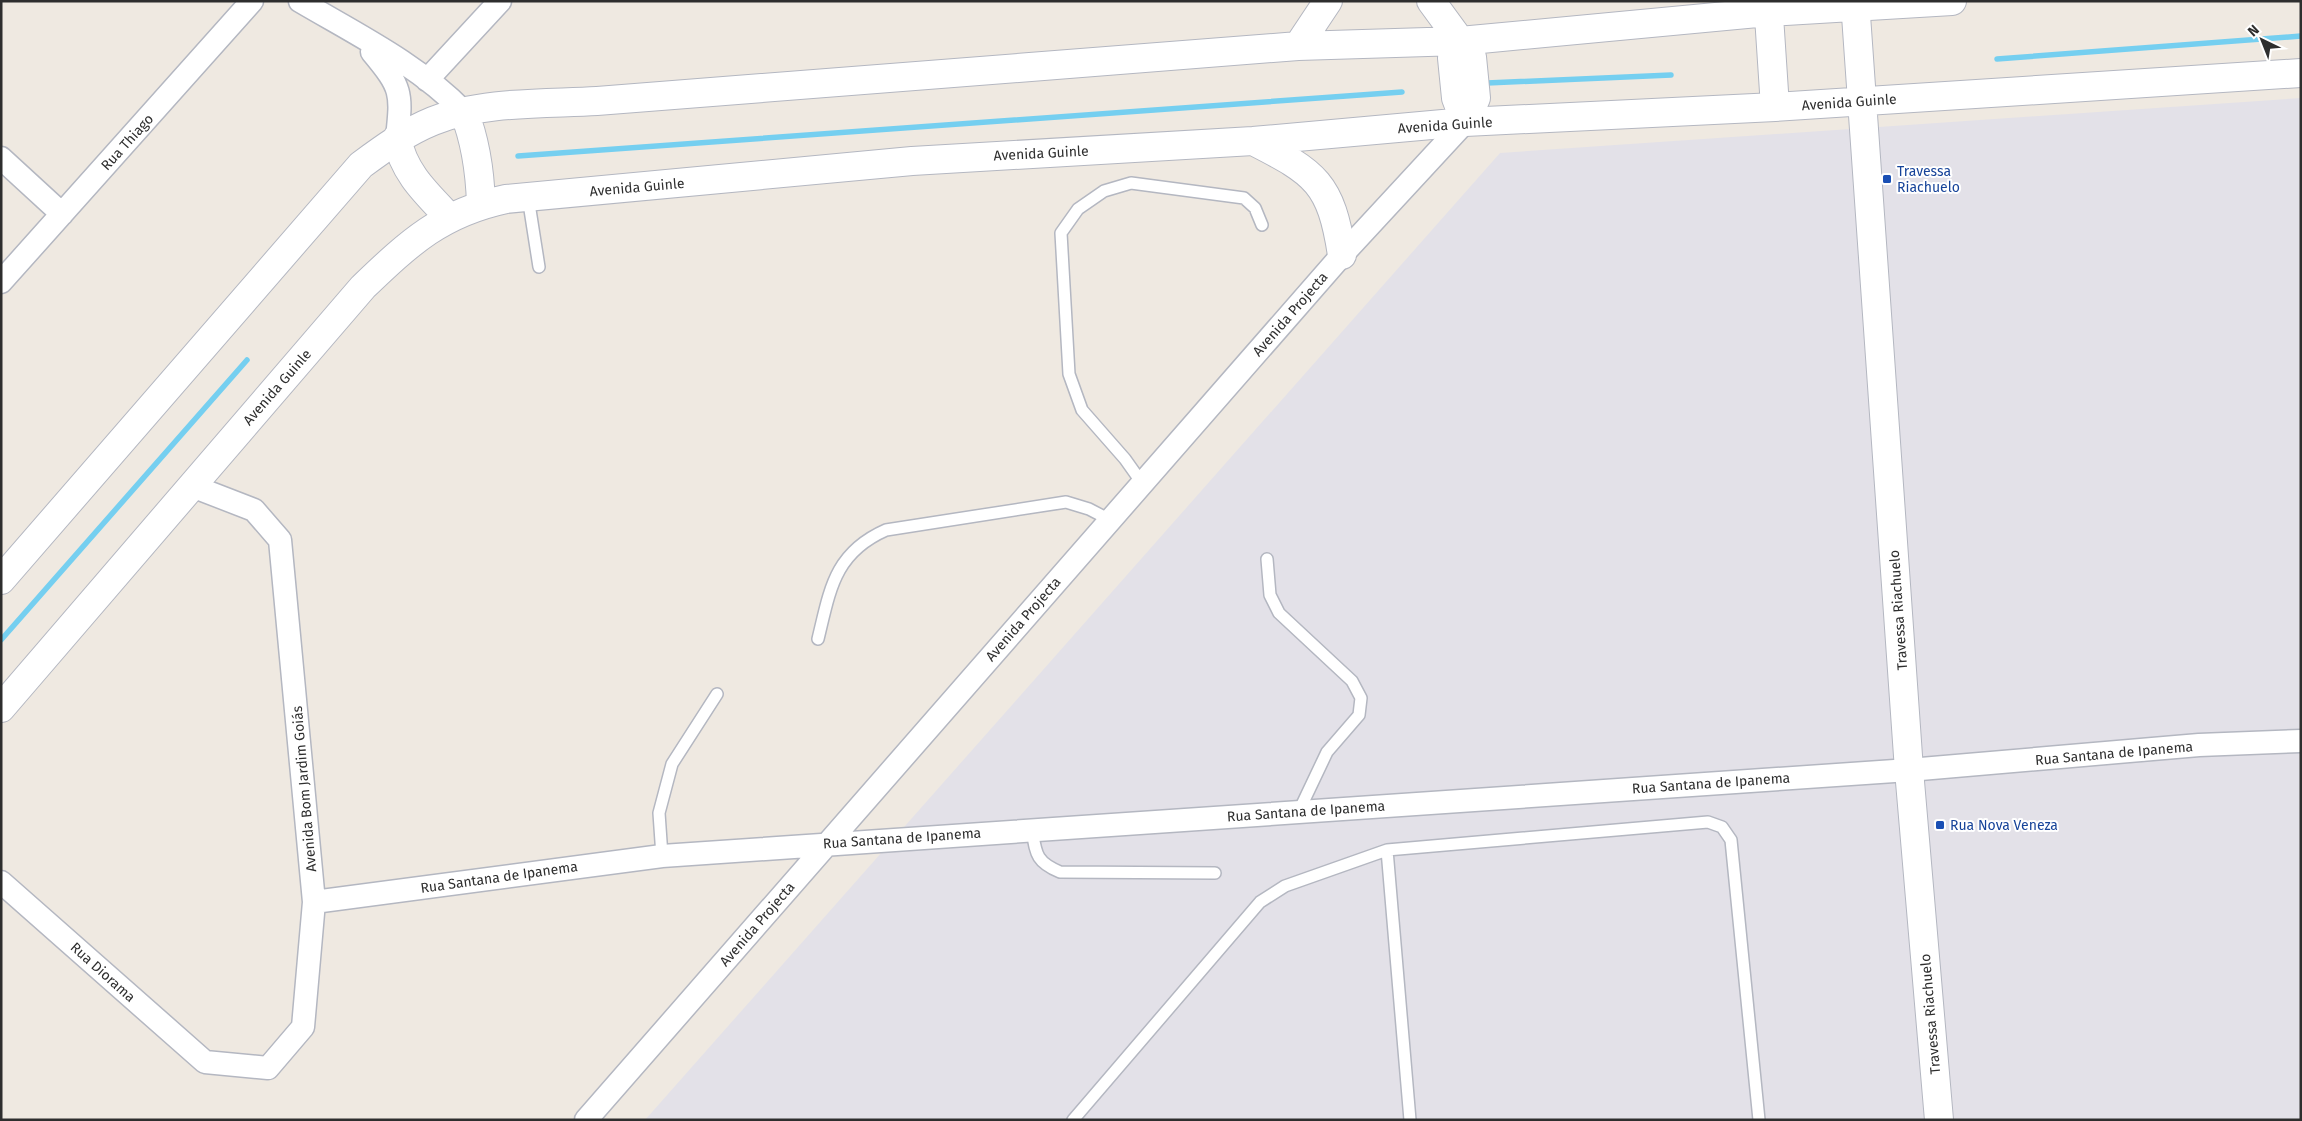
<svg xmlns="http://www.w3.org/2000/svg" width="2302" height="1121" font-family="'Fira Sans',sans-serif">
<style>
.industrial{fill:#e3e1e8}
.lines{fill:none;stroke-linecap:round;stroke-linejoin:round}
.stream{stroke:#75cff0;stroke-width:5.5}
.lane-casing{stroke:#b4b7c1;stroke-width:14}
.street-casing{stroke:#b4b7c1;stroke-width:25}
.secondary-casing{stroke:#b4b7c1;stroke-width:30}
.lane{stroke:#fff;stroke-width:11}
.street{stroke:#fff;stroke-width:22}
.secondary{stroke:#fff;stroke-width:28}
.transit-dot{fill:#1a4fb4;stroke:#fff;stroke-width:2}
.labels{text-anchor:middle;stroke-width:4;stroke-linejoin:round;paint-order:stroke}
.street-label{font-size:14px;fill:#2e2e2e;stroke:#fff}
.transit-label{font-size:14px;fill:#164399;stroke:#fff;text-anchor:start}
</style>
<rect width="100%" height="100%" fill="#efe9e1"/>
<!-- industrial -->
<path class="industrial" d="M2301,98v1022h-1656l855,-967z"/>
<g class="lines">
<!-- stream -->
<path class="stream" d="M1997,59l304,-23
M1487,83l184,-8
M518,156l884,-64
M1,640l246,-280"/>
<!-- lane casing -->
<g class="lane-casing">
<path id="lane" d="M528,197l11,70
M1142,483l-17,-24 -43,-49 -13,-36 -8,-141 17,-24 26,-18 27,-8 113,15 11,10 7,17
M1267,559l3,36 9,18 73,68 9,17 -2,17 -32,37 -28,59
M818,639c12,-49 16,-86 68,-109l180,-28 23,7 21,11
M1032,830c4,24 4,32 28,42l155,1
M1387,850l23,270
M662,856l-3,-43 13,-49 45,-70
M1073,1120l187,-218 25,-16 102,-36 321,-28 14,5 9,13 28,280"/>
</g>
<!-- street casing -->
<g class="street-casing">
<path id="street" d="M300,1c56,33 119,64 164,111
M372,52c30,36 30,40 25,86
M427,80l73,-79
M1,158l61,56
M1,282l251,-281
M1,882l204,180 63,6 35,-41 11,-125 -34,-362 -26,-30 -62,-24
M314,902l348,-46 1247,-86 290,-25 102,-4
M586,1120l756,-865 123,-133"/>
</g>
<!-- secondary casing -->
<g class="secondary-casing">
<path id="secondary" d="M1431,1l41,56 4,41 -11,24
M1768,1l7,106
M1855,1l54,769 30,350
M1460,41l-8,17 4,40 9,24
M1298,46l30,-45
M464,112c12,30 16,60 17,92
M397,138c6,34 29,55 52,79
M1253,141c63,32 78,42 89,114
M1,580l360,-415c23,-17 45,-33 72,-44 48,-20 113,-17 164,-20l701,-55 162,-5 308,-29 184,-11
M1,708l362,-421c47,-45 78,-74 143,-88l406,-38 341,-20 212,-19 310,-15 526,-34"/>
</g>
<!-- lane -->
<use href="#lane" class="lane"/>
<!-- street -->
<use href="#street" class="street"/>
<!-- secondary -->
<use href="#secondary" class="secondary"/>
</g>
<!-- markers -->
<g class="transit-dot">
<rect x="1882" y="174" width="10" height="10" rx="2.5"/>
<rect x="1935" y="820" width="10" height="10" rx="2.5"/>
</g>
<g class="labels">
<!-- street labels -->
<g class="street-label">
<text transform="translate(1849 102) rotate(-4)" y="5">Avenida Guinle</text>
<text transform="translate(1445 125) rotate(-4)" y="5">Avenida Guinle</text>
<text transform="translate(127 142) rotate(-48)" y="5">Rua Thiago</text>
<text transform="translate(1041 153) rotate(-3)" y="5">Avenida Guinle</text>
<text transform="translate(637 187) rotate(-5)" y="5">Avenida Guinle</text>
<text transform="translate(1290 314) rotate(-49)" y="5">Avenida Projecta</text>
<text transform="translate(277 387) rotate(-49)" y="5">Avenida Guinle</text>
<text transform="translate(1898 610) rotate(-94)" y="5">Travessa Riachuelo</text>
<text transform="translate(1023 619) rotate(-49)" y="5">Avenida Projecta</text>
<text transform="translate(2114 753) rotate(-5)" y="5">Rua Santana de Ipanema</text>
<text transform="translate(1711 783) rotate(-4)" y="5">Rua Santana de Ipanema</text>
<text transform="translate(304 789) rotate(-95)" y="5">Avenida Bom Jardim Goiás</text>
<text transform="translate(1306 811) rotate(-4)" y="5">Rua Santana de Ipanema</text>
<text transform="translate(902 838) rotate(-4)" y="5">Rua Santana de Ipanema</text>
<text transform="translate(499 877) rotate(-8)" y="5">Rua Santana de Ipanema</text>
<text transform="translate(757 924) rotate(-49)" y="5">Avenida Projecta</text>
<text transform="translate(103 972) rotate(42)" y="5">Rua Diorama</text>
<text transform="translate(1930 1014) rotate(-95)" y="5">Travessa Riachuelo</text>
</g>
<!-- transit labels -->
<g class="transit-label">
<text x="1897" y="176">Travessa<tspan x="1897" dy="16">Riachuelo</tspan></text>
<text x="1950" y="830">Rua Nova Veneza</text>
</g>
</g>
<!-- border -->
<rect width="2302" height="1121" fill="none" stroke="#2e2e2e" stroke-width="5"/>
<!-- north arrow -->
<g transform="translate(2262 40) rotate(317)" stroke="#ffffff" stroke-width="4" paint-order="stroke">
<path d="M0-4L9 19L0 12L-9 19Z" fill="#2e2e2e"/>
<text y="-8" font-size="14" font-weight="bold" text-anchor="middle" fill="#2e2e2e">N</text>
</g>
</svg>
